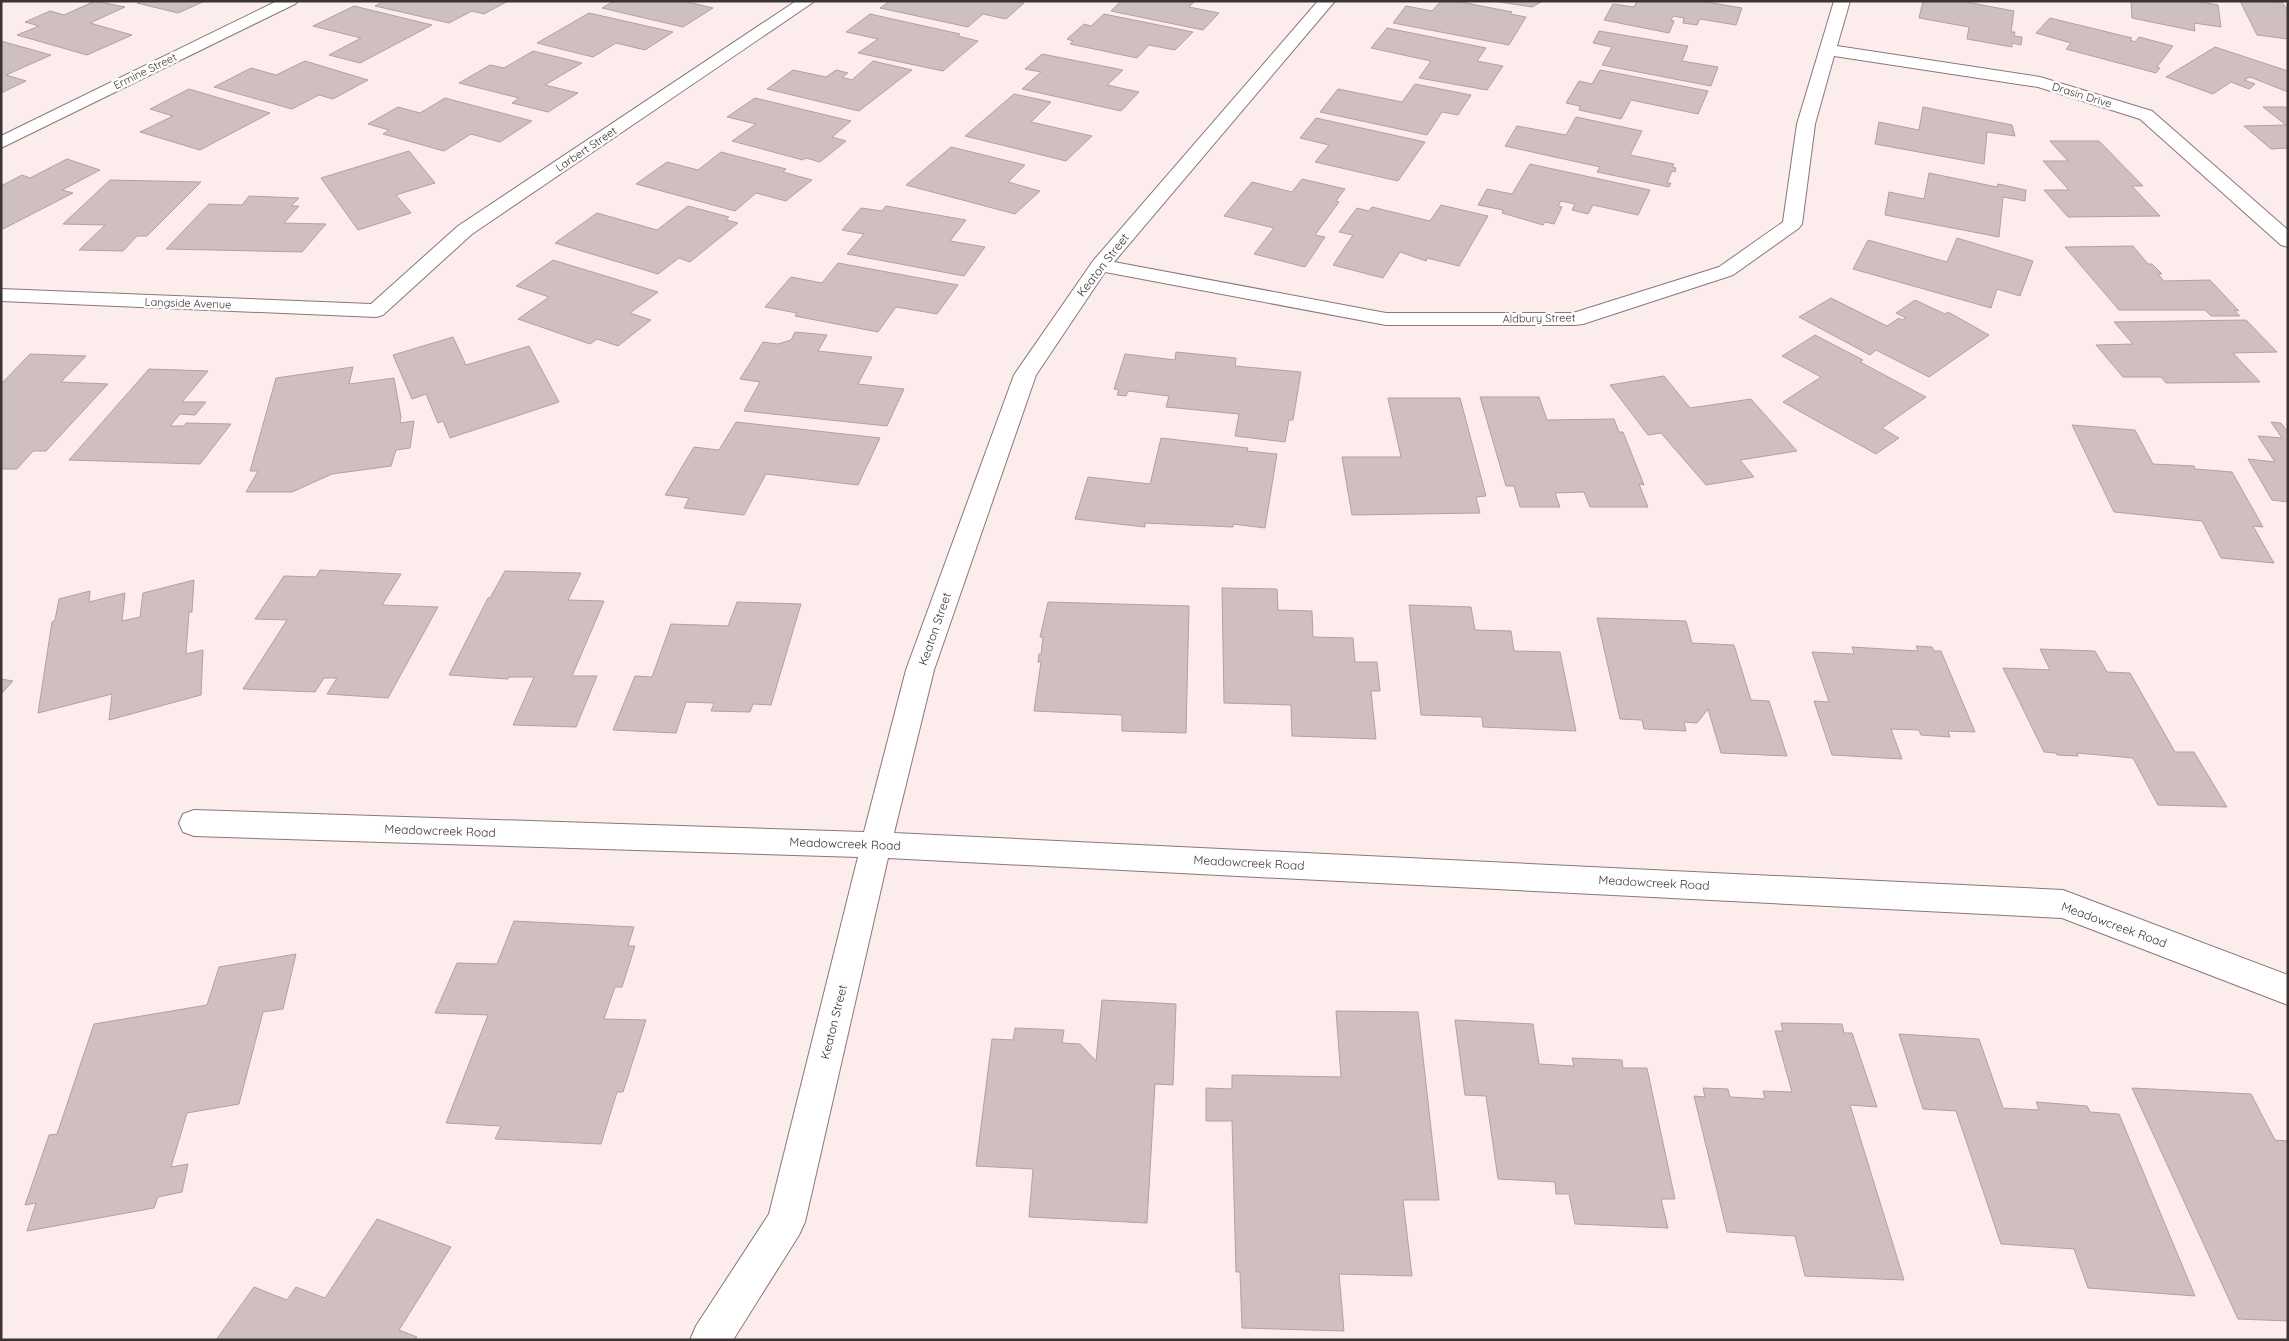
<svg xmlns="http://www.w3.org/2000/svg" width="2289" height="1341" font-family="Quicksand,sans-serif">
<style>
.building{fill:#cfbfbe;stroke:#b1a2a1}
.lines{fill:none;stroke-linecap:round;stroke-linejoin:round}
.minor-casing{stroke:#877978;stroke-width:2}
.minor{fill:#fff;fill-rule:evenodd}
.labels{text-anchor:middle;stroke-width:5;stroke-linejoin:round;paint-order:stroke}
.far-street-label{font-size:11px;fill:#3a3433;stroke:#fefefe}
.street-label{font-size:12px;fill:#3a3433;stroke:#fefefe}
</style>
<rect width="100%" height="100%" fill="#fceceb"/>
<!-- building -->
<path class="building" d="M95,1l30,6 -35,16 42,12 -45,20 -70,-20 22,-9 -14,-4 25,-11 14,4z
M141,1h64l-27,12 -41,-10z
M383,1h125l-24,13 -12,-3 -23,12 -74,-17z
M614,1h70l29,7 -30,19 -81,-19z
M890,1h123l11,2 -18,16 -23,-5 -15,13 -88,-19z
M1121,1h74l-6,6 30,6 -16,17 -92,-19z
M1441,1h15l56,11 -2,2 16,3 -17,28 -116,-22 13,-17 26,5z
M1493,1h50l-11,6z
M1637,1h64l41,7 -6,17 -36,-6 -3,6 -14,-2 1,-5 -11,-2 -2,4 3,1 -5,12 -65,-13 9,-16 21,3z
M1923,1h38l53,10 -3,21h4l-1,4 8,1 -1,8 -9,-2v4l-45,-8 2,-12 -50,-9z
M2131,1h66l21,4 3,22 -27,-4 1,8 -63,-13z
M2240,1l42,1 6,9v28l-31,-4z
M354,6l78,19 -72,38 -31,-8 32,-17 -48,-12z
M589,13l84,19 -28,18 -29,-7 -23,14 -56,-14z
M870,14l90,20 -2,2 20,5 -35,30 -85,-18 20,-14 -32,-7z
M1104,14l89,18 -18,18 -26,-5 -12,13 -67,-14 3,-3 -6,-2 17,-15 7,2z
M2050,18l82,20 -2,2 5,2 4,-5 34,9 -16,21 3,1 -4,5 -90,-24 5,-6 -35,-10z
M1387,28l99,20 -9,13 26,5 -16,24 -68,-12 12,-17 -60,-13z
M1599,31l89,15 -6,15 36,6 -7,19 -109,-21 10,-18 -19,-4z
M1,41l50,14 -45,20 20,6 -25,12z
M2215,47l73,24v21l-38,-15 -6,3 11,4 -6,5 -18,-7 -18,12 -47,-17z
M533,51l49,12 -37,22 33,8 -30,19 -36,-9 7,-5 -60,-15 31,-18 14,3z
M1042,54l81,16 -16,15 32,7 -18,19 -99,-22 19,-17 -16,-3z
M305,61l63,19 -35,19 -14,-4 -27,14 -78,-22 37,-19 25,7z
M873,61l39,9 -53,41 -92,-22 26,-19 33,7 10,-7 12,3 -6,4 10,3z
M1600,70l108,21 -10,23 -67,-14 -10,19 -42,-9 1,-4 -14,-3 13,-22 13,3z
M1415,84l56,11 -13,20 -16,-3 -15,23 -107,-23 18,-23 64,13z
M189,89l81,24 -70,37 -60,-18 33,-16 -23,-7z
M1014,94l37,8 -20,20 61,14 -26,25 -101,-25z
M445,98l87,23 -32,21 -29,-8 -27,17 -61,-17 6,-4 -21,-6 30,-17 22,6z
M755,98l96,23 -19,16 14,4 -26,21 -14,-4 -3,2 -71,-19 24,-17 -29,-7z
M1923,107l89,18 3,11 -28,-4 -3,32 -109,-20 4,-22 40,8z
M2263,107h25v41l-17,1 -27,-23 42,-1z
M1576,117l66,14 -12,24 44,9 -2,3 4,1 -1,4 -3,-1 -5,12h4l-2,4 -72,-15 3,-5 -95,-21 12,-20 49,9z
M1316,118l109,24 -27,39 -83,-19 14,-17 -29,-7z
M2050,141h49l44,45h-11l28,30 -92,1 -24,-27h25l-26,-29h25z
M951,147l74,18 -17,17 32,9 -25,23 -109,-29z
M409,151l26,32 -39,12 15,18 -53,17 -37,-52z
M721,152l65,17 -3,3 29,8 -26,21 -30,-8 -21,18 -99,-27 31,-22 31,8z
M67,159l33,11 -38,20 11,3 -72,37v-44l21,-11 8,3z
M1530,164l120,26 -12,25 -45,-10 -5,9 -16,-4 3,-6 -14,-3 -3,5 4,1 -8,17 -9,-2 -2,3 -41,-12 1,-3 -25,-5 9,-16 25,5z
M1929,173l68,14 1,-3 28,6 -1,11 -22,-4 -4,40 -114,-22 4,-23 35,7z
M1302,179l43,10 -9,12 3,1 -24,33 10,2 -20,30 -51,-13 20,-26 -50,-12 28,-34 40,10z
M110,180l91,2 -54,54h-10l-14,15 -44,-1 26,-25 -42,-1z
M249,196l50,2 -8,8h8l-15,17 42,1 -24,28 -136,-3 43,-45 33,1z
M1441,205l47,11 -29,50 -32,-8 -1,3 -26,-9 -17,26 -50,-13 20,-30 -14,-3 18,-24 12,3 3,-4 58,14z
M688,206l41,11 -3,3 12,3 -48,39 -11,-4 -21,16 -103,-31 42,-30 60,17z
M886,206l80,14 -16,21 35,6 -21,29 -117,-22 17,-20 -22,-4 19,-22 21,3z
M1957,238l76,23 -13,35 -23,-7 -6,19 -138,-39 15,-29 79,22z
M2133,246l15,18h4l10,10h-4l6,7 46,-1 29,31 -5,-1 6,6h-29l-6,-6h-86l-54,-63z
M553,260l105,32 -28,21 21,7 -33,26 -21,-7 -7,5 -72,-25 31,-22 -33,-11z
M838,263l120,22 -21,29 -41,-7 -18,25 -83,-16 2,-3 -32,-6 26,-30 31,6z
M1831,298l56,28 12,-8 3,2 4,-2 -10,-5 19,-13 30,14 3,-2 41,23 -60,42 -53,-27 -6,5 -71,-38z
M2246,320l31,32 -44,1 27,29 -94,1 -5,-6h-38l-27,-32 37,-1 -19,-22z
M795,332l32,3 -9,16 54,6 -14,27 46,5 -17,37 -143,-15 16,-29 -20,-3 23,-37 15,2 13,-4z
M1815,335l48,25 -3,2 66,35 -44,31 17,10 -23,16 -93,-52 38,-25 -39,-21z
M453,337l13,28 63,-19 30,56 -109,36 -7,-17 -5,2 -12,-29 -14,5 -19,-44z
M1176,352l60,6 -1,8 66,6 -8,48h-4l-4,22 -50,-6 4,-22 -73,-7 3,-11 -41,-5 -2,5 -9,-1 2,-5 -5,-1 11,-35 50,6z
M30,354l56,2 -25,26 47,2 -62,67h-13l-16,18h-16v-85z
M353,367l-4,17 45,-6 7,39 -1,6 14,-2 -4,27 -14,2 -5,16 -59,8 -40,18h-46l12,-21h-8l26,-93z
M149,369l59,2 -26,31h24l-11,13 -15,-1 -10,12h14l2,-3 45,1 -31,40 -131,-4z
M1664,376l26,32 61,-9 46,52 -57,9 14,17 -48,8 -45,-52 -13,2 -38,-50z
M1480,397h59l8,23 67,-1 5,13h4l21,53 -5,-1 9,23h-58l-6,-15 -29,1 5,14h-40l-6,-21h-8z
M1388,398h72l26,98 -10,1 4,16 -128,2 -10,-58h59z
M736,422l144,16 -22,47 -92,-11 -22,41 -60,-7 5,-10 -24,-3 29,-48 25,3z
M2271,422l10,1 7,9v70l-16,-2 -24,-41 27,3 -17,-26 24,2z
M2072,425l63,5 18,34 41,2 1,3 37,3 31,55 -10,-1 21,37 -53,-5 -19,-37 -88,-9z
M1161,438l87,10 -1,3 30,3 -12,74 -32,-4v3l-88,-4v4l-70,-8 13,-42 62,7z
M320,570l81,4 -19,31 56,2 -50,91 -61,-4 10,-16h-13l-9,14 -72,-3 44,-69 -32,-1 29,-43 32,1z
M505,571l76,2 -13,27 36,1 -32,75h25l-21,51 -63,-2 21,-48h-25l-1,2 -59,-4 39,-77h2z
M194,580l-2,32h-3l-3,42 17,-4 -2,45 -92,25 3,-26 -74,19 14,-91 3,-2 4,-21 31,-8 -1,11 36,-9 -3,28 18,-4 3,-24z
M1222,588l55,1 1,21 34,1 1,26 40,1 2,24h22l3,29h-9l5,48 -84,-3 -1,-31 -67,-2z
M737,602l64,2 -30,101 -18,-1 -3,8 -39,-1 3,-8 -28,-1 -10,31 -63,-3 22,-54 17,1 19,-53 57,2z
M1048,602l141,4 -3,127 -64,-2v-16l-88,-4 7,-49h-3l1,-8h2l2,-17h-3z
M1409,605l62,2 4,23 36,1 3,20 46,1 16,79 -93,-4 -1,-10 -61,-2z
M1597,618l89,3 6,22 42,2 17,55 18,1 18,55 -66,-3 -13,-44 -11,14 -13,-1 2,9 -42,-2 -2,-9 -22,-1z
M1916,646l16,1 2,4h7l34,81 -27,-1 2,6 -29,-2 -2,-5 -28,-1 11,30 -70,-4 -18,-54 15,1 -17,-50 42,2 -2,-7 66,4z
M2040,649l55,2 12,21 23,1 45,79h19l33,55 -69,-2 -25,-47 -56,-5 1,3 -21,-1 -1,-2 -12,-1 -41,-84 47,2z
M1,679l12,2 -12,13z
M514,921l120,6 -6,19h7l-13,41h-7l-11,32 42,1 -23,72h-6l-16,52 -106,-5 6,-13 -55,-3 42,-108 -53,-2 22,-50 40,1z
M296,954l-13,55 -20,3 -24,92 -52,9 -16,54 17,-3 -6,28 -24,5 -4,11 -127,23 9,-28 -11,2 24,-70 8,-1 37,-110 113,-19 12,-38z
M1102,1000l74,4 -3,81 -18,-1 -8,139 -118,-6 4,-48 -57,-3 16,-127 21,1 2,-12 49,2 -2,13 18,1 16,17z
M1336,1011l82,1 21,188h-36l9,76 -73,-2 5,57 -102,-3 -2,-56h-4l-4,-151h-26v-33l26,1v-14l109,2z
M1455,1020l78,4 6,40 35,2 -2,-8 50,2 1,8h24l28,131h-14l7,29 -93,-4 -6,-30h-13l-1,-12 -57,-3 -12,-83 -21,-1z
M1781,1023l61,1 2,9h8l25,74 -27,-2 54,175 -99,-4 -10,-40 -68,-4 -33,-136 11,1 -2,-9 25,1 2,8 35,2 -2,-8 29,1 -17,-61h8z
M1899,1034l80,5 24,69 36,2 -3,-8 51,4 3,6 29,2 76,182 -107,-8 -14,-39 -73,-5 -45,-133 -33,-2z
M2132,1088l119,6 24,46 13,1v180l-50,-2z
M377,1219l74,28 -52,83 18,7 -2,3h-199l38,-53 33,13 9,-13 29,11z"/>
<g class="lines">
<!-- minor casing -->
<g class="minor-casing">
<path id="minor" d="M277,1h21l-3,3 -294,144v-12z
M796,1h19l-343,233 -89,81 -7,2 -375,-16v-12l370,15 87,-78z
M1318,1h17l-221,261 272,51h187l146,-46 64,-45 14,-98 37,-123h16l-13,45 203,31 112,34 136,119v17l-7,-2 -141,-126 -102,-32 -204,-31 -19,68 -13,100 -3,4 -66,47 -150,49 -8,1h-189l-281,-53 -69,103 -102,295 -40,163 1169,57 225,85v30l-226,-87 -1174,-60 -83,364 -6,13 -66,105h-43l6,-14 73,-112 89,-357 -664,-21 -11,-4 -4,-9 4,-9 11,-4 670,22 42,-162 108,-295 79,-114z"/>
</g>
<!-- minor -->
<use href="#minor" class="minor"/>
</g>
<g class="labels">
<!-- far-street labels -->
<g class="far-street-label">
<text transform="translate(145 71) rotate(-26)" y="4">Ermine Street</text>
<text transform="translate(2082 95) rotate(17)" y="4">Drasin Drive</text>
<text transform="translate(586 149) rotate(-34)" y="4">Larbert Street</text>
<text transform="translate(188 303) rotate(2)" y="4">Langside Avenue</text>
<text transform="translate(1539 318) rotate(-1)" y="4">Aldbury Street</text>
</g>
<!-- street labels -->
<g class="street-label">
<text transform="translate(1103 265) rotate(-52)" y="4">Keaton Street</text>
<text transform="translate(935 629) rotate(-71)" y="4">Keaton Street</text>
<text transform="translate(440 831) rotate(2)" y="4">Meadowcreek Road</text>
<text transform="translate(845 844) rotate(2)" y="4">Meadowcreek Road</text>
<text transform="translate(1249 863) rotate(3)" y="4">Meadowcreek Road</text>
<text transform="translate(1654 883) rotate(3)" y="4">Meadowcreek Road</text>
<text transform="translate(2114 925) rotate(20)" y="4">Meadowcreek Road</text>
<text transform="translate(834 1022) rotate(-76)" y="4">Keaton Street</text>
</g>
</g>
<!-- border -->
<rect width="2289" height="1341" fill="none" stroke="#3a3433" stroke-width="5"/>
</svg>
